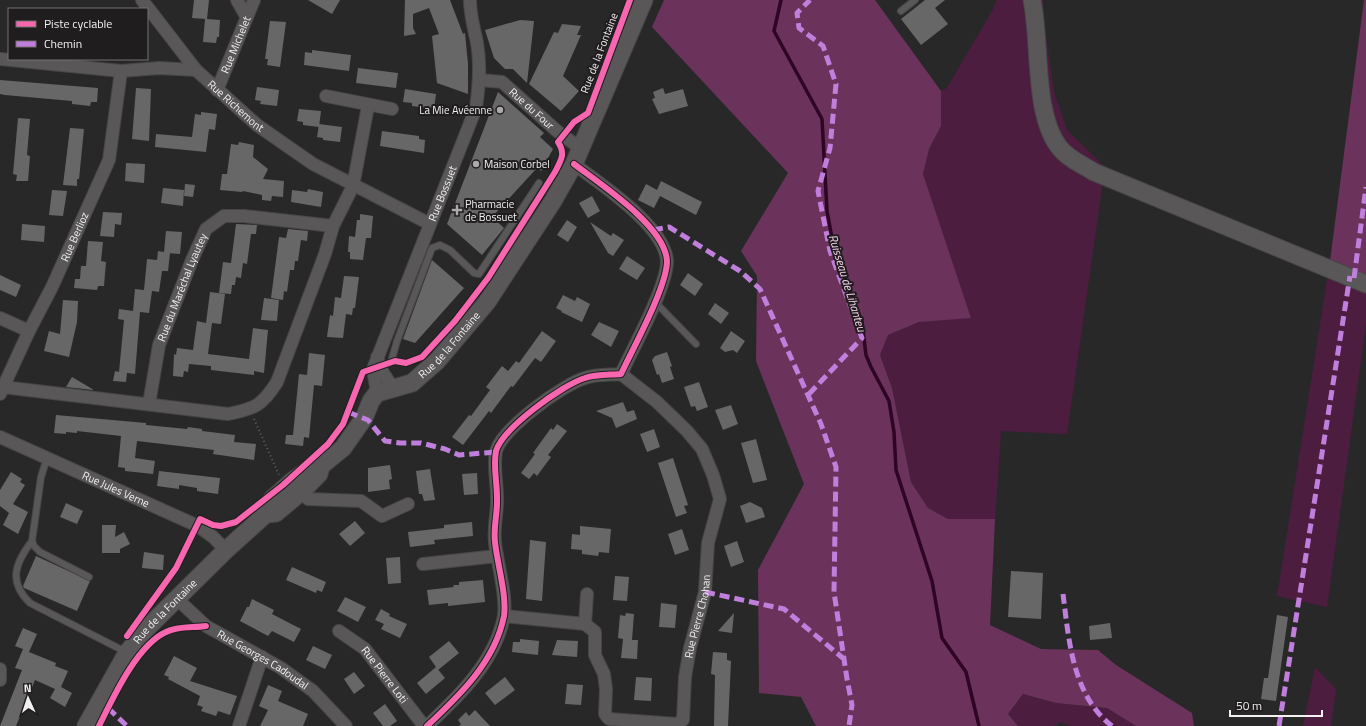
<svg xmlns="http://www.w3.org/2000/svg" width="1366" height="726" font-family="'Titillium Web',sans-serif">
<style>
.green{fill:#4c1d3f}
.forest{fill:#6b325b}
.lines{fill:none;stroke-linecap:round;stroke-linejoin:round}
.stream{stroke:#2e0525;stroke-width:3.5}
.building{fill:#686768}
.lane-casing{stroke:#474647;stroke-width:8}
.street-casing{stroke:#474647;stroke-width:14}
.secondary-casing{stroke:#474647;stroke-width:19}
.path{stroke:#616061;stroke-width:2;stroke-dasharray:1 3;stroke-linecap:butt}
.lane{stroke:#595758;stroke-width:6}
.street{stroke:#595758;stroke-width:12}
.secondary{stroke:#595758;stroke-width:17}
.quiet{stroke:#c07fdc;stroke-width:5;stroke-dasharray:10 5;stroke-linecap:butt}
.cycleway-casing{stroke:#201d1f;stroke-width:8}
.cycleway{stroke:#f766af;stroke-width:6}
.poi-dot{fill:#acaaab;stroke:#201d1f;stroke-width:1.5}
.labels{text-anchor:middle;stroke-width:4;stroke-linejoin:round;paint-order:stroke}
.street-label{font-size:11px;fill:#f2f0f1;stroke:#201d1f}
.poi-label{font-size:11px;fill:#f2f0f1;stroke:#201d1f;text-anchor:start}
.water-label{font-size:12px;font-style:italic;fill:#fbd3ed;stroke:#201d1f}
</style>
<rect width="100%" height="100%" fill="#292829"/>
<!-- green -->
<path class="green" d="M997,0h46v14l11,78 13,38 38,37 -38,267 -66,-3 -6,88h-47l-20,-11 -17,-26 -19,-94 -12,-33 8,-20 31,-13 51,-5 -47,-143 6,-25 12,-23v-35l6,-3 45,-77z
M1330,261l36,17v46l-39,283 -50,-11z
M1315,667l21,22 -5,37h-28z
M1023,694l33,9 51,5 29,18h-66l-10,-4 -5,4h-37l-10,-12z"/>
<!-- forest -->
<path class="forest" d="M664,0h211l66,91v35l-12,23 -6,25 48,144 -52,4 -31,13 -8,20 12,33 19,94 17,26 20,11h47l-5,106 51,24 57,1 18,15 76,48 2,13h-58l-29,-18 -51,-5 -33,-9 -15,20 10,12h-202l-15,-29 -42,-4 -1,-123 46,-86 -48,-123 1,-85 -16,-25 47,-78 -136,-146z
M1364,0h2v278l-36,-17z"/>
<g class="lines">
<!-- stream -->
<path class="stream" d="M781,0l-7,31 48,88 5,92 7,38 28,73 4,33 5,12 18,34 5,31 2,38 36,111 10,57 24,34 13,54"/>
</g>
<!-- building -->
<path class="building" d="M194,0h15l-2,19 13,1 -1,17h-2l-1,6 -13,-1 2,-23 -13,-1z
M308,0h32l-8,14z
M405,0h45l13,34 2,-1 3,31v30l-31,-11 -5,-47 7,-2 -10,-26 -16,6v14l3,6 -12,2z
M925,0h20l-10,8 13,16 -27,21 -20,-26z
M520,20l14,1 -7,62 -14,-14h-8l-11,-11 -9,-28z
M270,21l16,1 -6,45 -13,-2 1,-6h-3z
M562,24l19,2 -4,9h4l-18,41 16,15 -18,20 -32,-27 25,-52 4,1z
M312,50l39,5 -2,16 -45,-6 1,-13 7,1z
M358,68l40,5 -2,15 -40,-5z
M0,80l98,8 -1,14h-6l-1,4 -18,-2v-3l-67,-6 -5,-1z
M257,87l22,3 -2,16 -17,-2 1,-3 -6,-1z
M136,88l15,1 -2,52 -17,-2z
M663,88l2,6 18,-5 5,17 -29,8 -7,-15 3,-1 -2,-6z
M405,89l31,5 -2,15 -22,-3v-3l-9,-1z
M498,92l46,41 -4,4 13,12 -12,22 -4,-3 -45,49 12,11 -22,27 -35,-31z
M299,109l22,2 -2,16 -16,-2v-3l-6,-1z
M201,112l16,2 -2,16 -6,-1 -3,23 -51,-5 1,-13 36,3 3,-23 6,1z
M18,118l12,1 -3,36 3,1 -2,25h-12l1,-6 -4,-1z
M319,124l23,3 -2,15 -17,-2v-2l-6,-1z
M70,128l14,1 -5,50h-2v7l-14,-1z
M382,131l37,5v3l6,1 -1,13 -44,-7z
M239,142l15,3 -1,12 15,12 -5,10 21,2 -1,16 -11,-1 -1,5 -9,-1v-5l-19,-4 -1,1 -22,-2 2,-16h5l4,-30 7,1z
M126,163l19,1 -1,19 -19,-2z
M661,181l41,21 -6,13 -36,-19 -6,12 -16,-8 8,-16 11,6z
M185,184l10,1 -2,12 -9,-1z
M163,188l21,2 -1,16 -22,-3z
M308,189l15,3 -2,15 -30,-5 1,-12 15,2z
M52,190l15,1 -4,25 -14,-1z
M592,196l8,15 -12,7 -9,-15z
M103,212l19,1 -1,12 -6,-1 -1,13 -14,-1z
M360,214l13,2 -2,22h-5l-3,22 -13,-1v-7h-2l1,-16 6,1 2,-17h3z
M567,220l10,7 -9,15 -11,-7z
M590,222l21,14 2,-3 11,7 -11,16 -5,-3z
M22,224l23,2 -1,16 -23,-2z
M236,224l21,1 -1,9h-5l-4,30 -4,-1 -2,15 -5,-1 -1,8h-3l-1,9 -12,-1 4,-31 8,1z
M288,229l20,2 -1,10 -6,-1 -3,21h-3l-1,9h-4l-3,22 -3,-1 -1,9 -12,-2 8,-61 7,1z
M166,231l16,1 -2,22 -13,-1h3l-2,18h-6l-3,21 -7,-1 -3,22 -9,-1 -5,62 -15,-2 7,1 -1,9 -13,-1 2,-10 4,1 5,-52 -6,-1 1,-10 14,2 2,-22 9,1 3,-31 10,1 1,-9 6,1z
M88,241l15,1 -2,19 5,1 -2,24h-6l-1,4 -23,-2 1,-9h5l1,-13h5z
M627,256l18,12 -8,12 -18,-11z
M432,260l32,28 -49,55 -12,-4z
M688,273l15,11 -8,12 -15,-11z
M0,275l21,10 -5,12 -16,-7z
M344,276l15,1 -4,31h-2l-1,7 -6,-1 -3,24 -16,-1 3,-22 3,1 2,-19 6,1z
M210,292l15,2 -4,30 -9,-1 -4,31 41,5 4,-31 15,2 -4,43 -10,-2v4l-43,-5v-4l-22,-2 -1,8 -4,-1 -1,6 -10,-1 1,-22 2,1 1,-7 16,2 4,-29 9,2z
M563,295l12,6 2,-4 13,7 -8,18 -21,-10 1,-1 -6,-3z
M264,298l15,2 -2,21 -16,-1z
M63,300l15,1 -1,21 -8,35 -25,-6 5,-20 11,3z
M715,303l14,10 -8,11 -13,-10z
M599,322l20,9 -8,16 -20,-12z
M542,331l14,10 -15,21 -6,-4 -22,29 -2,-1 -20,27 -2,-2 -26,34 -11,-8 17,-22 2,1 19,-26 -4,-3 16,-21 6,5 8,-10 3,2z
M731,331l14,10 -8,12 -4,-3 -8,2 -5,-4z
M667,352l5,14 -2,1 4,12 -12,4 -3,-9 -2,1 -5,-15 3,-4z
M309,353l16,2 -3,31 -8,-1 -5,53 -5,-1 -1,9 -18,-2 1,-9h7l6,-61 8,1z
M72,377l22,13 -28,-3z
M699,382l9,25 -11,4 -2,-5 -4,1 -7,-20z
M623,402l4,10 7,-2 3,9 -21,9 -4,-10 -16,-7z
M731,405l7,19 -15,6 -8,-20z
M56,415l90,8v2l41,4 1,-2 14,2v2l33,4 -1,7 22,2 -2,16 -41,-6 1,-4 -77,-9 -2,17 20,3 -2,13 -28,-3v-3l-7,-1 3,-31 -44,-5v2l-11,-1v2l-12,-1z
M557,424l10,7 -19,24 3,2 -14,19 -3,-3 -5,6 -8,-6 14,-19 -2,-1 18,-25 2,2z
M654,429l6,18 -13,5 -7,-18z
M756,439l11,41 -14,3 -12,-40z
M673,458l15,47 -4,1 3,7 -11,4 -18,-54z
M390,465l2,14 -3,1 1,9 -22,3v-24z
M430,469l5,31 -11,1 -2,-7h-3l-3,-23z
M159,471l61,7 -2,16 -21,-3v-3l-18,-3v4l-22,-3z
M11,472l11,7 -2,3 5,3 -12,19 15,8 -10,22 -15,-9 6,-12 -9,-7v-16z
M477,473l1,21 -14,1 -2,-21z
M750,502l12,6 3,9 -19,6 -6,-17z
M66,503l17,8 -6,13 -17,-7z
M355,521l10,12 -15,13 -11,-12z
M472,522l1,14 -39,4 1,4 -25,3 -2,-15 36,-4v-3z
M102,525h14l-1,12 9,-5 6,12 -10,5v4h-18z
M580,526l31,3 -2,24 -10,-1 -1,4 -16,-2v-4l-11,-1 1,-15 8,1z
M682,529l7,21 -14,5 -7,-21z
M530,540l16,2 -4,59 -16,-2z
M737,541l7,21 -13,5 -7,-21z
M144,552l20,3 -1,15 -21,-2z
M36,556l54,25 -13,30 -53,-23 -1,-2z
M400,557l1,26 -13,1 -2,-26z
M292,567l34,15 -4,10 -5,-2 -1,3 -30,-13z
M1011,571l32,2 -2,46 -33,-2z
M615,576l14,1 -2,24 -14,-1z
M483,580l2,22 -37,4v-3l-19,2 -2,-15 27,-3 -1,-2h6v-3z
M345,597l21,10 -8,15 -21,-11z
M252,599l22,11 -2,4 29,15 -7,13 -22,-11 -4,5 -28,-15 7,-14h2z
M661,603l16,2 -2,23 -16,-1z
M381,609l9,5 -1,2 18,8 -7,14 -19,-9 3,-5 -9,-4z
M626,613l8,1 -2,26h6l-1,19 -16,-1 2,-19 -5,-1 2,-23 5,1z
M734,613l-2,20 -14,-2z
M1277,615l11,2 -12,84 -15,-2 3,-21h4z
M1110,623l2,15 -22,2 -1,-14z
M23,628l14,6 -8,18 27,11 -1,3 13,5 -7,16 11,6 -7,14 -15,-9 5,-9 -20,-9 -19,46h-16l22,-56 -7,-2 8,-19 -8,-3z
M520,639l19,2 -1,14 -26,-3 1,-10h7z
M557,640l21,1 -1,16 -25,-2z
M449,641l10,12 -21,17 -9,-13z
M313,646l19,9 -7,14 -19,-9z
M713,652l14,1v7l4,1 -3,65h-14l1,-51 -4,-1z
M174,656l23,12 -7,13 47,15 -7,19 -12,-4 -2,5 -15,-5 2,-4 -6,-2 3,-9 -32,-17 1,-2 -5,-2z
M436,667l9,11 -19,16 -9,-11z
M354,672l11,14 -11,8 -10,-15z
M505,677l10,13 -20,15 -10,-12z
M636,677l16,1 -1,23 -17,-1z
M567,684l16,1 -2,20 -16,-1z
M268,685l14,6 -4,10 30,13 -5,12h-43l8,-16 -9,-4z
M385,704l12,17 -7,5h-7l-10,-13z
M475,710l15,16h-31l2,-2 -3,-4 8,-8 3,4z"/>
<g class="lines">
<!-- lane casing -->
<g class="lane-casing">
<path id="lane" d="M901,11l14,-11
M655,302l41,42
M391,362l6,-21 35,-93 8,-3 10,5 24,23 5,1 60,-91
M47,458l-6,19 -9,64 2,5 6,6 49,25
M32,541c-17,22 -24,41 -2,62l96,49"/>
</g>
<!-- street casing -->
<g class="street-casing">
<g id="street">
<path id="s1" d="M142,0l54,70 61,55 56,39 117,60"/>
<path d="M237,0l9,16"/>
<path d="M0,59l121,12 38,-3 37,2"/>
<path id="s2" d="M480,80l22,2 55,49 23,17"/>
<path id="s3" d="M217,90l37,-90"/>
<path d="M326,96l66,13"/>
<path d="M0,318l29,13"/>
<path d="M377,357l5,14 11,17"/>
<path d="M3,387l225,27c26,-5 34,-8 49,-32l48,-128 8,-28 20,-40 15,-80"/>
<path id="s4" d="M377,393l-4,-24 103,-261c3,-22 5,-43 1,-65 -3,-15 -7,-28 -7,-43"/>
<path id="s5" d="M0,394l29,-63 23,-44 57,-127 12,-89"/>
<path id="s6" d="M149,404l10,-59 33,-85 14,-31 18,-13h20l89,10"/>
<path id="s7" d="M0,437l198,89 15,11 13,13"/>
<path d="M296,487l12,12 53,2 21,15 26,-12"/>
<path d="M423,564l74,-8"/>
<path id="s8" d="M587,594l-2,30 10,8v23l9,19 2,15 -1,25 4,5 68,5 6,-4 2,-43 5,-29 15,-56 3,-49 12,-44 -7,-24 -11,-26 -15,-18 -30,-29 -36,-28"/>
<path id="s9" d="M176,598l30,28 75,42 32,23 33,35"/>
<path d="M504,616l81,8"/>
<path id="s10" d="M339,631l26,18 59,77"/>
<path d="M0,669v11"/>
<path d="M239,726l23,-69"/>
<path d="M427,726c32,-30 68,-64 77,-110 3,-21 -7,-53 -9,-74 -2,-16 3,-30 2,-45 0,-15 -4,-31 -1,-46 7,-23 66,-66 89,-73 11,-4 25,-3 36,-4 12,-26 46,-87 46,-113 -2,-35 -67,-77 -93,-97"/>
</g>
</g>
<!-- secondary casing -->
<g class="secondary-casing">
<g id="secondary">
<path d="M1032,0c9,42 1,113 27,147 8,11 24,18 35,25l272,112"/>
<path id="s11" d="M266,514l-1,-6 8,-10 18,-16 21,-15 9,-1 22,-18 21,-30 7,-17 6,-8 35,-10 25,-22 50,-59 66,-101 21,-37 70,-164"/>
<path id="s12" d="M86,726l41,-73 19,-24 80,-79 40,-36 10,-1 25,-21 18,-18 2,-8"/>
</g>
</g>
<!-- path -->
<path class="path" d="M254,419l25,56"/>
<!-- lane -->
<use href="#lane" class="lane"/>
<!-- street -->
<use href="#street" class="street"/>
<!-- secondary -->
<use href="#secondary" class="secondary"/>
<!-- quiet -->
<path class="quiet" d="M653,230l16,-3 71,44 20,18 61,135 15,43 -2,125 13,87 5,26 -3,21
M1354,278l12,-91
M809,394l53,-56 -32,-87 -12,-60 12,-43 6,-64 -13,-38 -24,-18 -2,-15 13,-13
M348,412l20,8 17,21 15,2h21l24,6 14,6 37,-3
M705,592l79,17 60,50
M1063,594c6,46 9,101 49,132
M108,708l19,18
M1279,726l71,-450"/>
<!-- cycleway casing -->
<g class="cycleway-casing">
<path id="cycleway" d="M127,636l49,-68 24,-49 13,6 8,1 15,-4 47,-37 45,-41 15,-20 20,-52 32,-11 11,2 16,-6 33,-36 33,-43 67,-106c6,-12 11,-18 3,-30l16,-20 14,-9 42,-113
M99,726c14,-28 38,-81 67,-94 12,-6 27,-4 40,-6
M427,726c32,-30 68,-64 77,-110 3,-21 -7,-53 -9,-74 -2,-16 3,-30 2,-45 0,-15 -4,-31 -1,-46 7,-23 66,-66 89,-73 11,-4 25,-3 36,-4 12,-26 46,-87 46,-113 -2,-35 -67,-77 -93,-97"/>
</g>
<!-- cycleway -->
<use href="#cycleway" class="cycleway"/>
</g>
<!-- markers -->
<g class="poi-dot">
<circle cx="500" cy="110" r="4"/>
<circle cx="476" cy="164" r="4"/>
<path d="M455 204h4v4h4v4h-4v4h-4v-4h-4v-4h4z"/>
</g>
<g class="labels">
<!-- street labels -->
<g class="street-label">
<text dy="4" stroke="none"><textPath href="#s3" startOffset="49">Rue Michelet</textPath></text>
<text transform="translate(599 53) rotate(-69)" y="4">Rue de la Fontaine</text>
<text dy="4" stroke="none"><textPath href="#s1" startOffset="142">Rue Richemont</textPath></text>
<text dy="4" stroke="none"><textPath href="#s2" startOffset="62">Rue du Four</textPath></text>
<text dy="4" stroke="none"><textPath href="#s4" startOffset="213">Rue Bossuet</textPath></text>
<text dy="4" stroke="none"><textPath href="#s5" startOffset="174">Rue Berlioz</textPath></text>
<text dy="4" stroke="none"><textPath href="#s6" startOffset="122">Rue du Maréchal Lyautey</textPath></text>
<text dy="4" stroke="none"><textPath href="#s11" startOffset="261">Rue de la Fontaine</textPath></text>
<text dy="4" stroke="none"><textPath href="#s7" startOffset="127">Rue Jules Verne</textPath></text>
<text dy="4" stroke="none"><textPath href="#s12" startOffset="140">Rue de la Fontaine</textPath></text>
<text dy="4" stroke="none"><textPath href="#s8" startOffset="314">Rue Pierre Chohan</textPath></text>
<text dy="4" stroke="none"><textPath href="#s9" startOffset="107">Rue Georges Cadoudal</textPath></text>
<text dy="4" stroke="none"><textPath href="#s10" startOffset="64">Rue Pierre Loti</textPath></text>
</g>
<!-- poi labels -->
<g class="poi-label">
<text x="492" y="114" text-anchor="end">La Mie Avéenne</text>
<text x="484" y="168">Maison Corbel</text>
<text x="465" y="208">Pharmacie<tspan x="465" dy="13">de Bossuet</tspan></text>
</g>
<!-- water labels -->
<g class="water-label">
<text transform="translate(847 283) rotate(73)" y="4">Ruisseau de Lihanteu</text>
</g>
</g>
<!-- legend -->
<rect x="8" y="8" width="140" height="52" fill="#201d1f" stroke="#747173"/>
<rect x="16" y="21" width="20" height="6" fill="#f766af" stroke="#747173"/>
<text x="44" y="28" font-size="12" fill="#f2f0f1">Piste cyclable</text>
<rect x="16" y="41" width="20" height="6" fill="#c07fdc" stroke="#747173"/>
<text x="44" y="48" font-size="12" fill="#f2f0f1">Chemin</text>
<!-- north arrow -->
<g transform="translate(28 698) rotate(357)" stroke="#201d1f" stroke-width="3" paint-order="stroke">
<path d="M0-3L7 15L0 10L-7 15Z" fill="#f2f0f1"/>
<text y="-6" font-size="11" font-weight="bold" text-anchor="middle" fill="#f2f0f1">N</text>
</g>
<!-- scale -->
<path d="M1230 710v6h92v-6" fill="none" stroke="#f2f0f1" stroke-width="2"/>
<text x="1236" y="710" font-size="12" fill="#f2f0f1" stroke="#201d1f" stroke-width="3" paint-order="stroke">50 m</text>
</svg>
